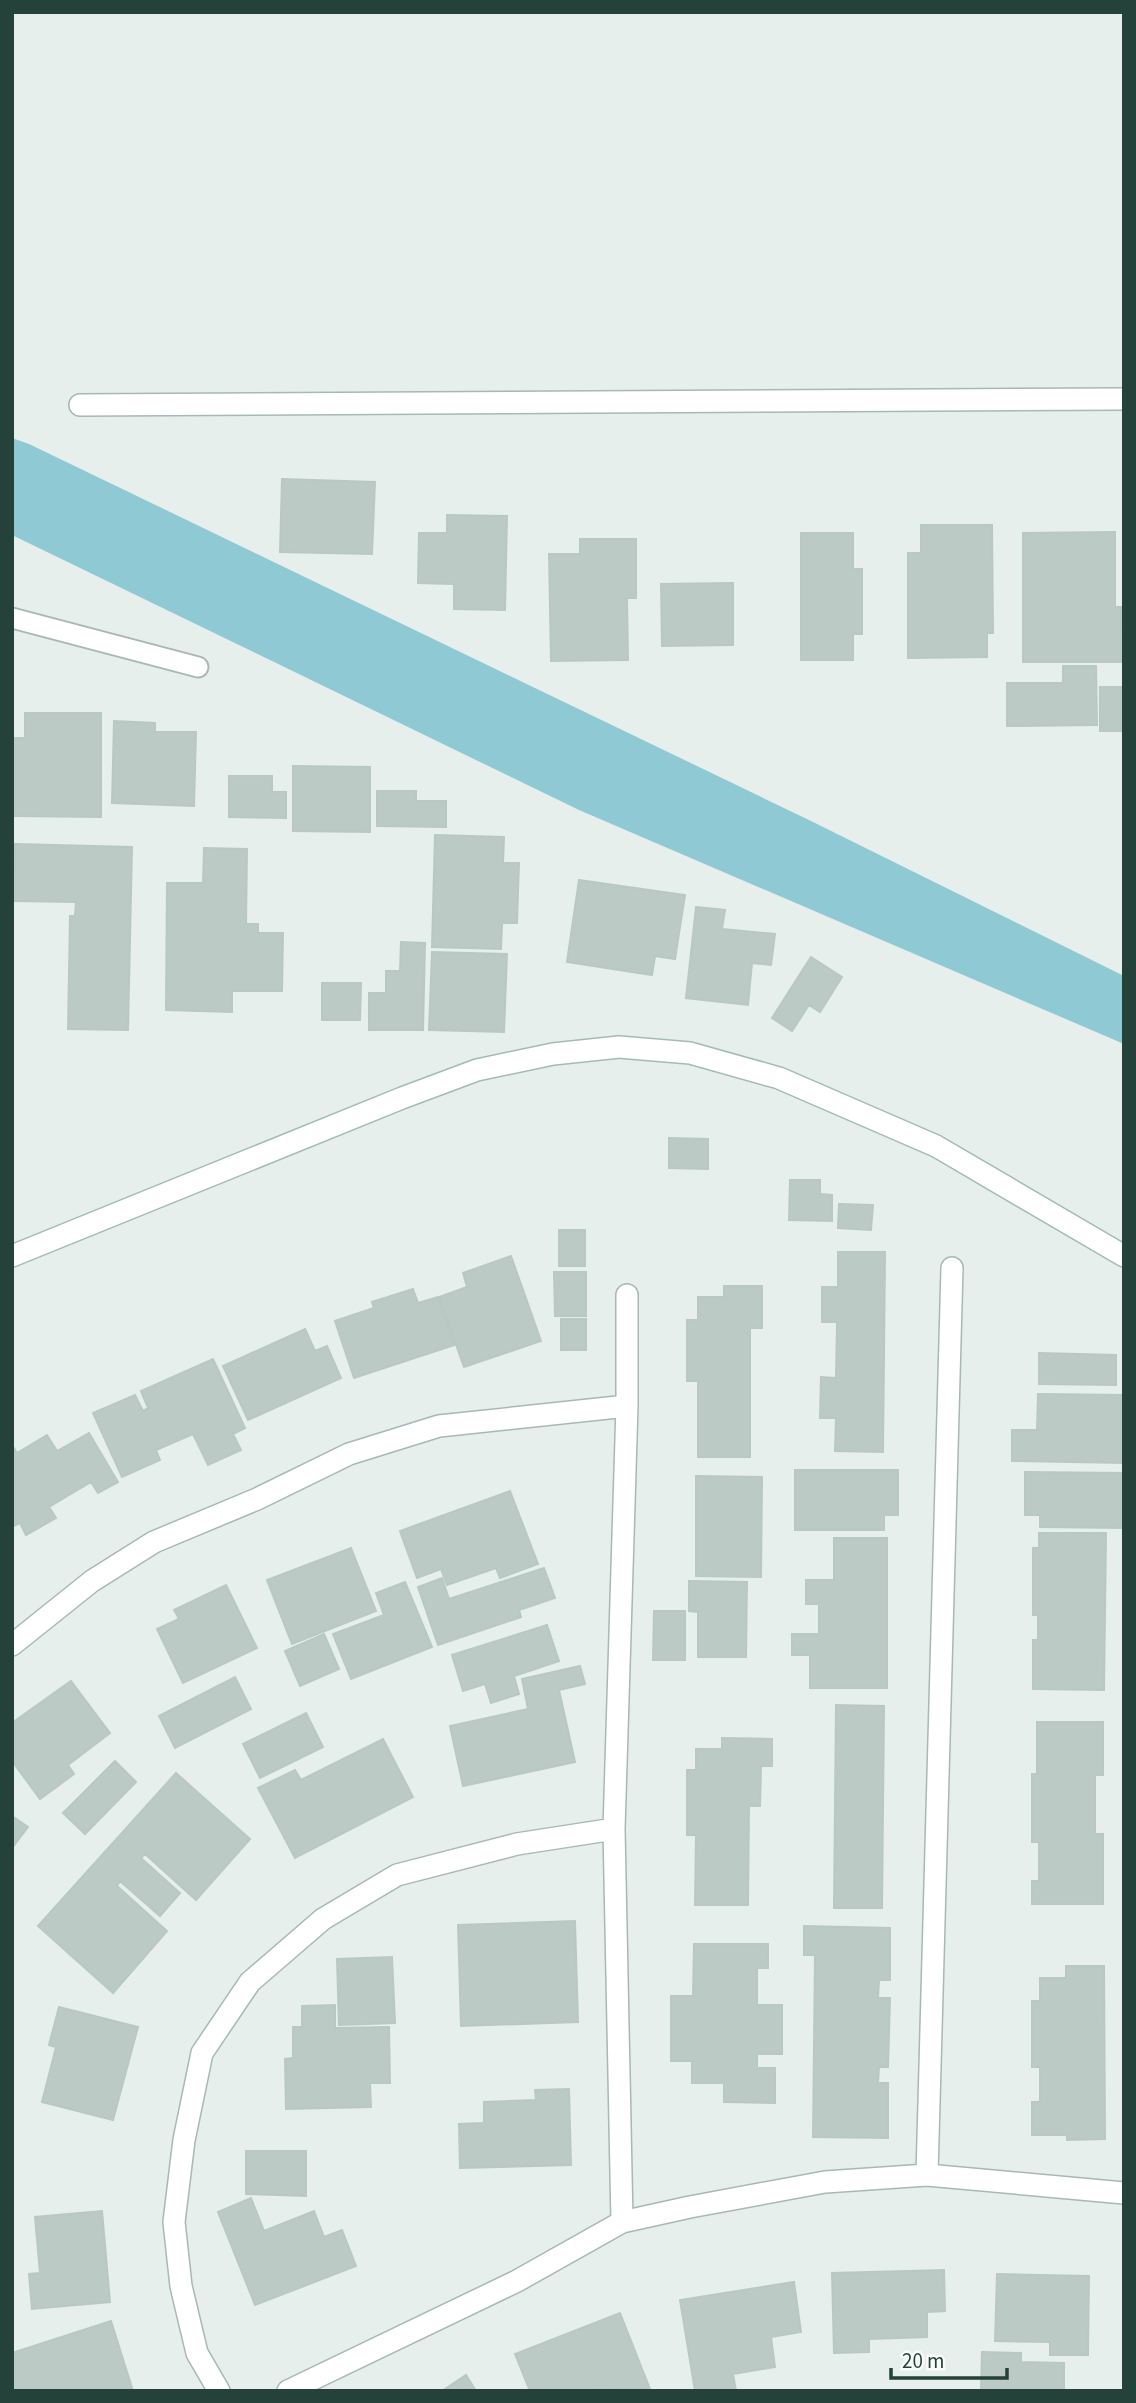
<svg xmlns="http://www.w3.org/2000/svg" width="1136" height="2403" font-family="'Source Sans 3',sans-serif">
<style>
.water{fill:#8ec9d4}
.building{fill:#bbcac4;stroke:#b8c9c2;stroke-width:2}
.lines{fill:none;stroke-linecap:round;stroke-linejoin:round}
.lane-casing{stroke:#a8b8b2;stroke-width:23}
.street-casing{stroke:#a8b8b2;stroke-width:24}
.secondary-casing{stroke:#a4bbb3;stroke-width:24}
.lane{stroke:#fff;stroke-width:19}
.street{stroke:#fff;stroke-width:21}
.secondary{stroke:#fff;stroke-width:21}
</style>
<rect width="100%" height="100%" fill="#e6efeb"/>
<!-- water -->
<path class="water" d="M12,438l17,6 782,377 313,155v68l-545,-234 -567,-275z"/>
<!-- building -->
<path class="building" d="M282,479l93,3 -3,72 -92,-2z
M447,515l60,1 -2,94 -51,-1v-25l-36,-1 1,-50h28z
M921,525h71l1,108h-6v24l-79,1v-105h13z
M1115,532v75h6l1,55h-99v-129z
M801,533h52v36h9v65h-9v26h-52z
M580,539h56v59h-9l1,62 -77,1 -2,-107h31z
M733,583v62l-71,1 -1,-62z
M1063,666h33l1,59 -90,1v-43h56z
M1100,687h24v44h-24z
M25,713h76v104l-89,-1v-78h13z
M114,721l41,2v9h41l-2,74 -82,-3z
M293,766l77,1v65l-77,-1z
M229,776h43v16h14v26l-57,-1z
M377,791h39v10h30v26l-69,-1z
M435,835l69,2 -1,26h16l-2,60h-15l-1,26 -69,-2z
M15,844l117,3 -4,183 -60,-1 2,-113h5l1,-14 -62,-1z
M204,848l43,1 -1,75h12v9h25l-1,58h-50v21l-66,-2 1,-127h36z
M579,880l106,15 -10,64 -20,-3 -3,19 -85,-13z
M696,907l29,3 -3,19 53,5 -4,31 -19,-2 -4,42 -62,-7z
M401,942l24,1 -2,87h-54v-37h17v-22h14z
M432,952l75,2 -3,78 -75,-2z
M811,957l31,20 -22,35 -11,-7 -17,26 -20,-13z
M322,983h39l-1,37h-38z
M669,1138l39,1v30l-39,-1z
M790,1180h30v14l12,1v26l-43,-1z
M839,1204l34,1 -2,25 -33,-2z
M559,1230h26v36h-26z
M838,1252h47l-2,200 -48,-1 1,-33h-16l1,-41 15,1 1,-56h-15v-35h16z
M511,1256l30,85 -77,26 -25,-70 28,-10 -4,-14z
M554,1272h32v44h-31z
M724,1286h38v42h-12v129h-52v-76h-11v-61h11v-23h26z
M413,1289l5,14 20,-6 16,48 -100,33 -19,-57 39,-13 -2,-6z
M561,1319h25v31h-25z
M305,1329l10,22 12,-5 14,32 -93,42 -25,-54z
M1039,1353l77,2v30l-77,-1z
M213,1359l32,69 -12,6 8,16 -33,15 -15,-31 -37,16 4,10 -38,17 -29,-64 42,-18 8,16 5,-3 -7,-17z
M1038,1394l86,1v68l-112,-2v-31h25z
M89,1433l29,49 -20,11 -7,-11 -42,25 7,11 -30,17 -6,-12 -8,4v-82l5,8 30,-18 10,16z
M795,1470h103v45h-14v15h-89z
M1025,1472l99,1v55l-84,-1v-12h-15z
M696,1476l66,1 -1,100 -65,-1z
M510,1491l28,73 -38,14 -4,-10 -49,17 -6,-16 -24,9 -17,-47z
M1039,1533h67l-2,157 -71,-1v-49h5v-25h-5v-67h6z
M834,1538h53v150h-77v-33h-18v-21h27v-30h-13v-24h28z
M351,1548l25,63 -84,33 -25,-64z
M544,1568l11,30 -36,12 2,7 -83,28 -20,-58 24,-9 7,21z
M689,1581l58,1 -1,75h-48v-45l-9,-1z
M405,1582l27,65 -81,32 -18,-45 51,-19 -8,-22z
M226,1585l31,63 -74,35 -26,-54 22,-10 -5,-9z
M654,1611h31v49h-32z
M547,1625l12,36 -45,15 5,18 -28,9 -6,-19 -22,7 -11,-36z
M324,1634l15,35 -39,17 -15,-35z
M580,1666l5,18 -26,6 16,72 -112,24 -13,-60 78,-17 -6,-30z
M235,1677l16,32 -76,39 -16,-32z
M71,1681l39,52 -42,32 6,9 -34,25 -28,-38v-38z
M836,1705l48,1 -2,202h-48z
M306,1713l17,34 -63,31 -17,-34z
M1037,1722h66v53h-8v59h8v70h-71v-23h7v-39h-7v-68h5z
M722,1738l50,1v27h-11l-1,40h-11l-1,99h-53l1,-70h-9v-65h9v-21h26z
M383,1739l30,58 -118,61 -37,-70 37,-18 6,10z
M115,1761l21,21 -51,52 -22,-21z
M176,1773l74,66 -54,61 -51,-46 -4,4 39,35 -20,23 -40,-35 -3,5 50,45 -54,62 -75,-67z
M12,1816l16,11 -16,21z
M575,1921l3,101 -117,4 -3,-101z
M804,1926l86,2v52h-11l-1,18h12l-2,69h-9l-1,16h10v55l-75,-1 2,-182h-11z
M694,1944h74v24h-11v37h25v49h-25v14h18v35l-51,-1v-19h-32v-22h-21v-65h22z
M392,1957l3,66 -56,2 -2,-66z
M1066,1966h38l1,173 -38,1v-5h-35v-33h8v-35h-8v-66h8v-23h26z
M335,2005v23l54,-1 1,56h-20l1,24 -85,2 -1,-50 8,-1v-31h9v-21z
M59,2007l79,20 -25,93 -71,-18 14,-55 -7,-2z
M569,2089l2,76 -111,3 -1,-44 25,-1v-21l52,-2 -1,-10z
M246,2151h60v45l-60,-2z
M251,2198l13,33 50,-20 10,26 18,-7 14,36 -101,39 -37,-93z
M102,2211l8,91 -78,7 -3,-35 11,-1 -5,-56z
M944,2270l1,41 -18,1v25l-58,2v13l-35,1 -2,-80z
M997,2274l92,2 -1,79h-38v-13l-55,-1z
M794,2282l7,50 -30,5 4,30 -42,7 3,17h-41l-15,-91z
M620,2313l30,76 -120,2 -15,-37z
M111,2321l22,70h-121v-38z
M982,2352l39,1v9l43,1v28h-83z
M466,2375l10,16h-34z"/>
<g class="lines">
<!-- lane casing -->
<g class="lane-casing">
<path id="lane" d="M12,618l186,49"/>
</g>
<!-- street casing -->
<g class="street-casing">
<path id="street" d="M80,405l1044,-6
M12,1645l80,-64 62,-39 103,-43 92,-45 90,-28 188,-20
M927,2175l25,-907
M622,2222l-8,-393 13,-423v-111
M219,2391l-22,-38 -16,-67 -7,-64 10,-82 18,-87 48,-71 73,-63 74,-44 120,-31 97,-15
M288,2391l229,-110 105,-59 68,-15 135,-25 102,-7 197,18"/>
</g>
<!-- secondary casing -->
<g class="secondary-casing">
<path id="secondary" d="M12,1256l390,-158 75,-28 76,-16 66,-7 71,6 89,25 157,68 188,110"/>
</g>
<!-- lane -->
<use href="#lane" class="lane"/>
<!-- street -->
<use href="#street" class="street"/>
<!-- secondary -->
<use href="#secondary" class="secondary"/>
</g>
<!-- border -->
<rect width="1136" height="2403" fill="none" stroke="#24423a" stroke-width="28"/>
<!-- scale -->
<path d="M891 2368v10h116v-10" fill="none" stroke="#24423a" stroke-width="3.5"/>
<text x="902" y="2368" font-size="21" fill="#24423a" stroke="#f7fbf9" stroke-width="5" paint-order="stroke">20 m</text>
</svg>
